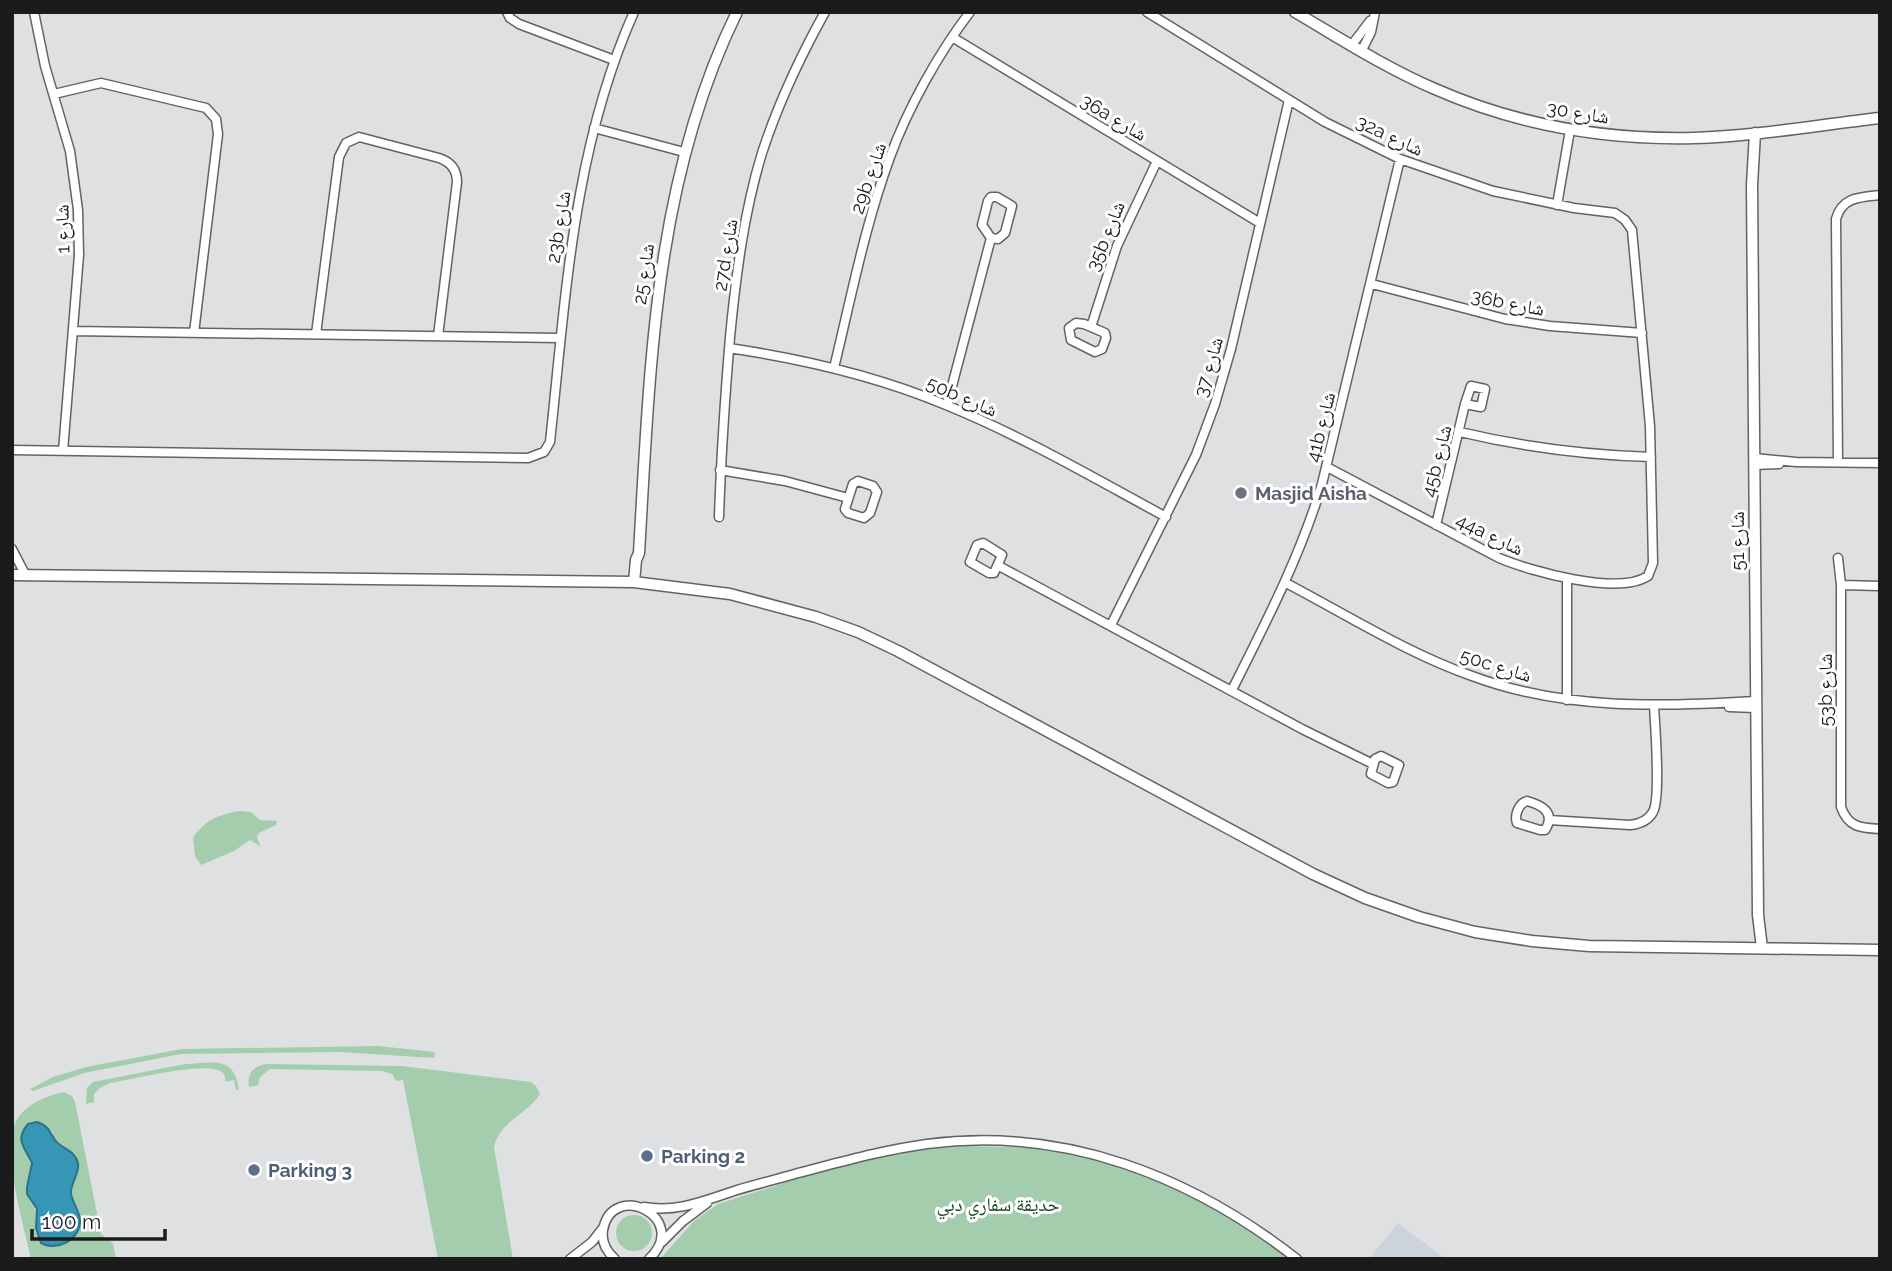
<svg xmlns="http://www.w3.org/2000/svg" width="1892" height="1271" font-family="Raleway,'Noto Naskh Arabic',sans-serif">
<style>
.built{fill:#cdd3da}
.green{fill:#a4cdad;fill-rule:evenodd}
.water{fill:#3696b6;stroke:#2e7188;stroke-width:2}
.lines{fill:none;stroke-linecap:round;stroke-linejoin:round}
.minor-casing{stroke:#626364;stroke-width:11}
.tertiary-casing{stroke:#626364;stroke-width:13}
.minor{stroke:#fff;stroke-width:8}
.tertiary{stroke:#fff;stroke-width:10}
.worship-dot{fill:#6b7280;stroke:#fff;stroke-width:2.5}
.service-dot{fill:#5c6f8a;stroke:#fff;stroke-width:2.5}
.labels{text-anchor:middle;stroke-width:6;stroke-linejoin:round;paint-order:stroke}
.street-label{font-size:19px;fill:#1b1b1c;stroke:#fff}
.worship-label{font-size:19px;font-weight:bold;fill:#5b616d;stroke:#fff;text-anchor:start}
.service-label{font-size:19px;font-weight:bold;fill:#4e5e75;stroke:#fff;text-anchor:start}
.park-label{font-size:19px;fill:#154625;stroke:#fff}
</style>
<rect width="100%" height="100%" fill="#dfe0e1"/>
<!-- built -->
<path class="built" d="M1398,1223l48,36h-77z"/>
<!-- green -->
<path class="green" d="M239,811l12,1 9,8 17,1 -1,4 -17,8 -2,4 3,9 -10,-6 -16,11 -33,14 -6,-9 -2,-18c12,-18 25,-23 46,-27z
M378,1046l57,6 -1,6 -93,-6 -160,2 -97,19 -51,18 -3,-2 23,-12 33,-10 96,-18z
M185,1064c27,-1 49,-9 54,25l-3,1 -2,-10 -8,2c-1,-4 -1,-8 -4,-10 -14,-12 -92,8 -112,11l-10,5 -6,6v8l-8,2 1,-16 6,-6z
M265,1064l137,2 129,16 5,4 4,8c-13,21 -40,26 -46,53l19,112h-75l-35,-179 -7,1 -4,-7 -10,-3 -112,-2 -10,8 -2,8 -9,2c-2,-13 3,-20 16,-23z
M64,1092l8,4 3,6 26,132 12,9 3,16h-85c-7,-33 -27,-99 -18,-130 6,-22 31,-33 51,-37zM52,1131l3,9 12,8 10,23c-7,13 -7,24 0,38l-41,19c5,-23 -7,-20 -9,-38 -2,-13 8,-22 2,-34z
M966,1146l79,2 71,16 71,26 106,69h-633l34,-38 24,-17 156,-50z
M616 1233a18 18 0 1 1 36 0a18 18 0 1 1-36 0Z"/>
<!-- water -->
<path class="water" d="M37,1122c11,3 12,9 18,18 7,9 20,10 23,23 2,11 -8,20 -7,31 2,9 8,17 9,26 1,20 -24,32 -39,23l-5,-15 1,-19 -10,-15v-7l5,-24c-7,-16 -18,-22 -4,-39z"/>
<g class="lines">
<!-- minor casing -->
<g class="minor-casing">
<path id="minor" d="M34,12l11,54 25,85 8,59 1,45 -16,196
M507,12l3,6 9,6 95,36
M1147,12l178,110 75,37 93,32 81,17 41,5 10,7 7,10 18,196 3,137 -5,13c-30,20 -118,-5 -149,-18l-172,-91
M952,37l308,186
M1351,46l19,-25
M1361,52l10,-20 4,-20
M54,94l47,-11 105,25 10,11 2,15 -24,199
M594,128l90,24
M991,197h6l15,9 -7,27 -7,6 -7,-1 -9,-13 6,-24z
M1557,205l13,-75
M1372,284l133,35 45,7 92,7
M1076,323l8,1 21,9 1,5 -4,11 -7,3 -24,-12 -2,-12z
M1091,327l26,-81 40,-85
M73,331l487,7
M316,334l23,-177 7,-14 13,-6 80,21c12,4 18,12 18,24l-19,154
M729,348c74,11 148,28 217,57 76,31 148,73 220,112
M834,368c17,-70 31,-143 56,-211 18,-49 48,-103 80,-145
M1471,386l14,3 -4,18 -16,-3z
M947,405l44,-167
M1460,432c63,15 126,23 191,25
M12,450l516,8 16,-6 6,-10c16,-147 23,-293 84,-430
M1754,458l42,4 84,1
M1838,462l-2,-243c6,-22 24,-22 44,-24
M1754,465l25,-1
M720,470l65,11 63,17
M858,481l15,5 4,6 -7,21 -6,5 -16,-5 -3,-4 8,-25z
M719,517c2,-60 6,-120 11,-180 6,-62 14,-125 32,-184 16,-49 38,-96 63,-141
M1436,525l29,-121
M983,543l19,12 -8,18h-5l-19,-11 7,-17z
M12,549l14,27
M1838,558l3,27v222c7,20 19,21 39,22
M999,566l303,163 71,35
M1567,579v121
M1286,583c61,32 121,70 186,93 91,34 188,31 284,25
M1841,585l39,1
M1111,625l85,-170 19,-51 16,-55 58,-249
M1232,690c34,-68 68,-133 90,-206l78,-325
M1729,707l27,1
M1381,756l18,9 -6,17 -5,1 -17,-9 4,-15z
M1527,801c15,4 29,12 18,29h-5l-23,-7c-3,-8 2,-20 10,-22z
M1549,820l81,5c10,-1 18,-4 23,-13 8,-15 2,-86 1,-107
M644,1207c33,6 62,-7 93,-17 20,-6 41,-11 61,-17 43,-11 85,-23 129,-29 137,-18 264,32 370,115
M662,1242l21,-21 24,-18
M570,1259l22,-17 11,-14
M615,1259c-9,-8 -14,-17 -12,-29 9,-51 89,-12 46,29"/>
</g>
<!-- tertiary casing -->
<g class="tertiary-casing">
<path id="tertiary" d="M1295,12c46,27 91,56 140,77 82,36 170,51 259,49 62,-2 124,-13 186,-20
M1755,133l-3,52 6,730 4,33
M12,575l622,7 96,12 86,23 42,15 40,19 415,223 52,24 54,19 56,15 57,9 57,5 291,4
M634,582l2,-22 3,-7c11,-185 15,-372 98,-541"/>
</g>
<!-- minor -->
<use href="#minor" class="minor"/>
<!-- tertiary -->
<use href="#tertiary" class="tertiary"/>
</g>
<!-- markers -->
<circle class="worship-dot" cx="1241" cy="493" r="7"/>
<g class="service-dot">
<circle cx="647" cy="1156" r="7"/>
<circle cx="254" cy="1170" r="7"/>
</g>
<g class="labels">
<!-- street labels -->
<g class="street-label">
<text transform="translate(1578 112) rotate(9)" y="7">شارع 30</text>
<text transform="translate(1114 117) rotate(31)" y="7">36a شارع</text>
<text transform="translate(1390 135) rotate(25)" y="7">32a شارع</text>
<text transform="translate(868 178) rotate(-71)" y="7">29b شارع</text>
<text transform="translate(558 227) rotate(-81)" y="7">23b شارع</text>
<text transform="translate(62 229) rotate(-91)" y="7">شارع 1</text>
<text transform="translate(1105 236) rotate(-68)" y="7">35b شارع</text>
<text transform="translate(725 255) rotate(-81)" y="7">27d شارع</text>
<text transform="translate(643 274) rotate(-82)" y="7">شارع 25</text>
<text transform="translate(1508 302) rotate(11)" y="7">36b شارع</text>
<text transform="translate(1208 367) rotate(-74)" y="7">شارع 37</text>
<text transform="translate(962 396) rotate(23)" y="7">50b شارع</text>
<text transform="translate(1320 427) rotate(-76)" y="7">41b شارع</text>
<text transform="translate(1436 461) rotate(-76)" y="7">45b شارع</text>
<text transform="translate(1490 534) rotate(26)" y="7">44a شارع</text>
<text transform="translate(1737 541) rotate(-90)" y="7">شارع 51</text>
<text transform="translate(1496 665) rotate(17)" y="7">50c شارع</text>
<text transform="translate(1825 690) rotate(-90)" y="7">53b شارع</text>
</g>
<!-- worship labels -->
<g class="worship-label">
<text x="1255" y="500">Masjid Aisha</text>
</g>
<!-- service labels -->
<g class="service-label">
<text x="661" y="1163">Parking 2</text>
<text x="268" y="1177">Parking 3</text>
</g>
<!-- park labels -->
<g class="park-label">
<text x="998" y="1211">حديقة سفاري دبي</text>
</g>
</g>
<!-- border -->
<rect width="1892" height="1271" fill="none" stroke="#1b1b1c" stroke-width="28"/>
<!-- scale -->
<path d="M32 1229v10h133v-10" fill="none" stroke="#1b1b1c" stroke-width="3.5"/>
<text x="42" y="1229" font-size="21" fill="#1b1b1c" stroke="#ffffff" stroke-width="5" paint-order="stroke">100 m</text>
</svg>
